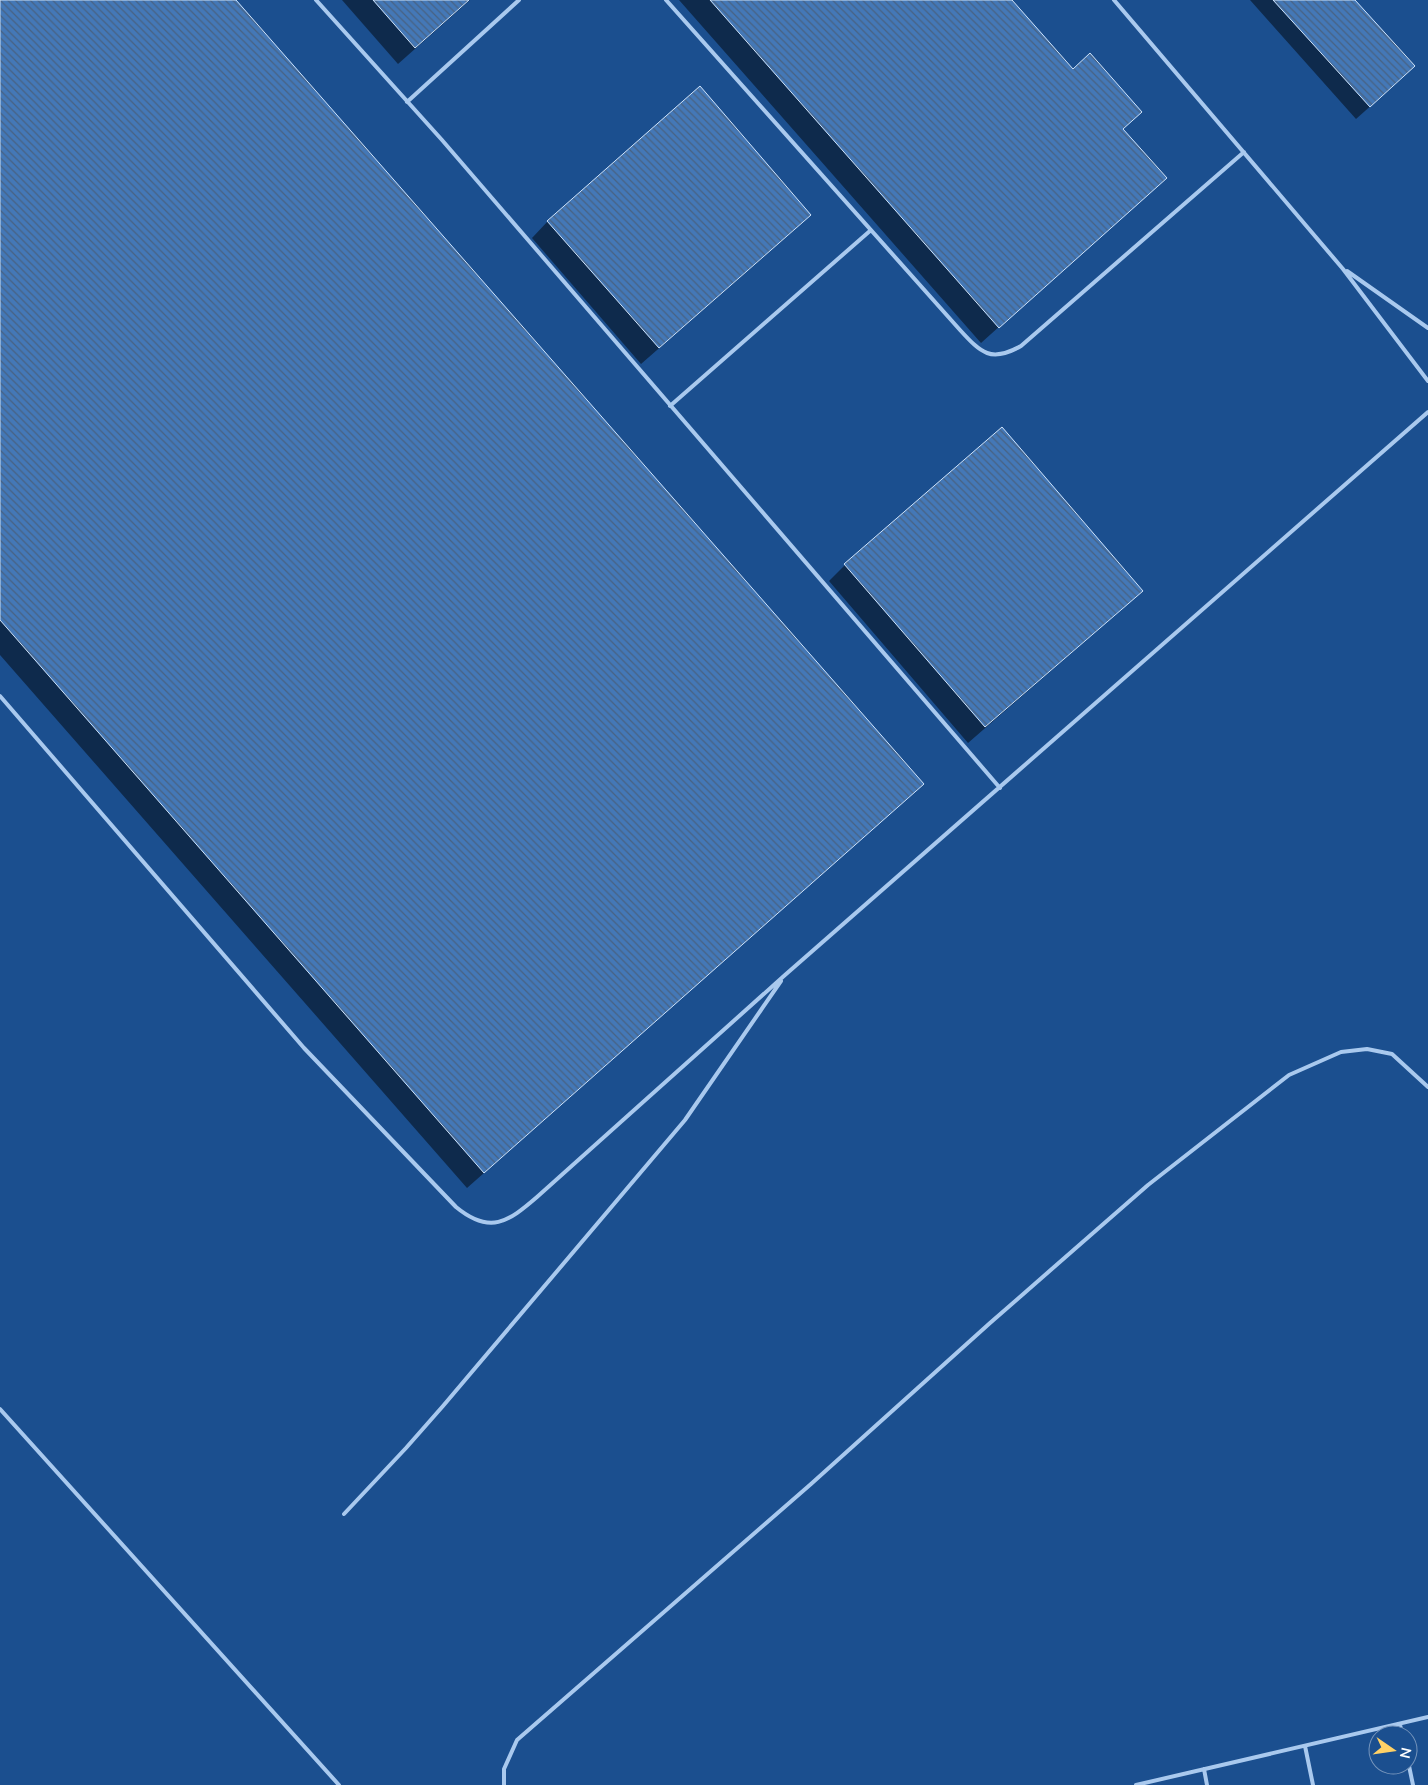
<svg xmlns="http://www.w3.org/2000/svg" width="1428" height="1785" font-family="Mulish,sans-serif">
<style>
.shadow{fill:#0007}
.building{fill:url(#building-back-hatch);stroke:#cfe3fa}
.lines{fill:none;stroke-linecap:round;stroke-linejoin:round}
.service{stroke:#a9c9ee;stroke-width:4}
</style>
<defs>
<pattern id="building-back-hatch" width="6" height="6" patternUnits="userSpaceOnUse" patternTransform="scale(1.25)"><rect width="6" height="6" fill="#4478b7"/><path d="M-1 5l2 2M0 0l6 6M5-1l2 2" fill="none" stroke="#486282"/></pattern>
</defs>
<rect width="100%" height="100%" fill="#1b4f8f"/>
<!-- shadow -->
<path class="shadow" d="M0,0h234l688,784 -17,16 -438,388 -467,-533z
M342,0h128l-72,64z
M679,0h332l154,178 -184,165z
M1250,0h103l48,79 -45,40z
M810,214l-17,17 -152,133 -109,-126 16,-17z
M845,565l296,26 -17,16 -156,136 -139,-162z"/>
<!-- building -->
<path class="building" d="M0,0h236l688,784 -440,389 -484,-553z
M373,0h96l-54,48z
M710,0h302l61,69 17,-16 52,59 -19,17 44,49 -168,150z
M1273,0h82l60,66 -45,41z
M700,86l111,129 -152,133 -112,-127z
M1002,427l141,164 -158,136 -141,-163z"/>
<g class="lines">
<!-- service -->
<path class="service" d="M316,0l126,140 558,648
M666,0l294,330c21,23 31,33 61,16l223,-194
M1114,0l229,269 85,112
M407,102l112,-102
M1347,271l81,57
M670,406l201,-176
M0,696l304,352 152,159c34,28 52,15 81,-10l248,-222 643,-563
M0,1409l339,376
M344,1514l62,-66 37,-42 242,-286 96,-139
M1400,1724l2,11
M1305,1746l8,39
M1408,1761l5,24
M1204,1769l3,16
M504,1785v-16l13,-29 294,-256 179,-161 158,-138 141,-110 52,-23 26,-3 25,5 36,33
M1136,1785l292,-68"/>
</g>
<!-- north arrow -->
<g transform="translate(1393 1750) rotate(103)"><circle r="24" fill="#1b4f8f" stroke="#7695bc"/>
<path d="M0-4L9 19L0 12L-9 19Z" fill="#ffd166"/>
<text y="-8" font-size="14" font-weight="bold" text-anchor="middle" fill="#ffffff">N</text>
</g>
</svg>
